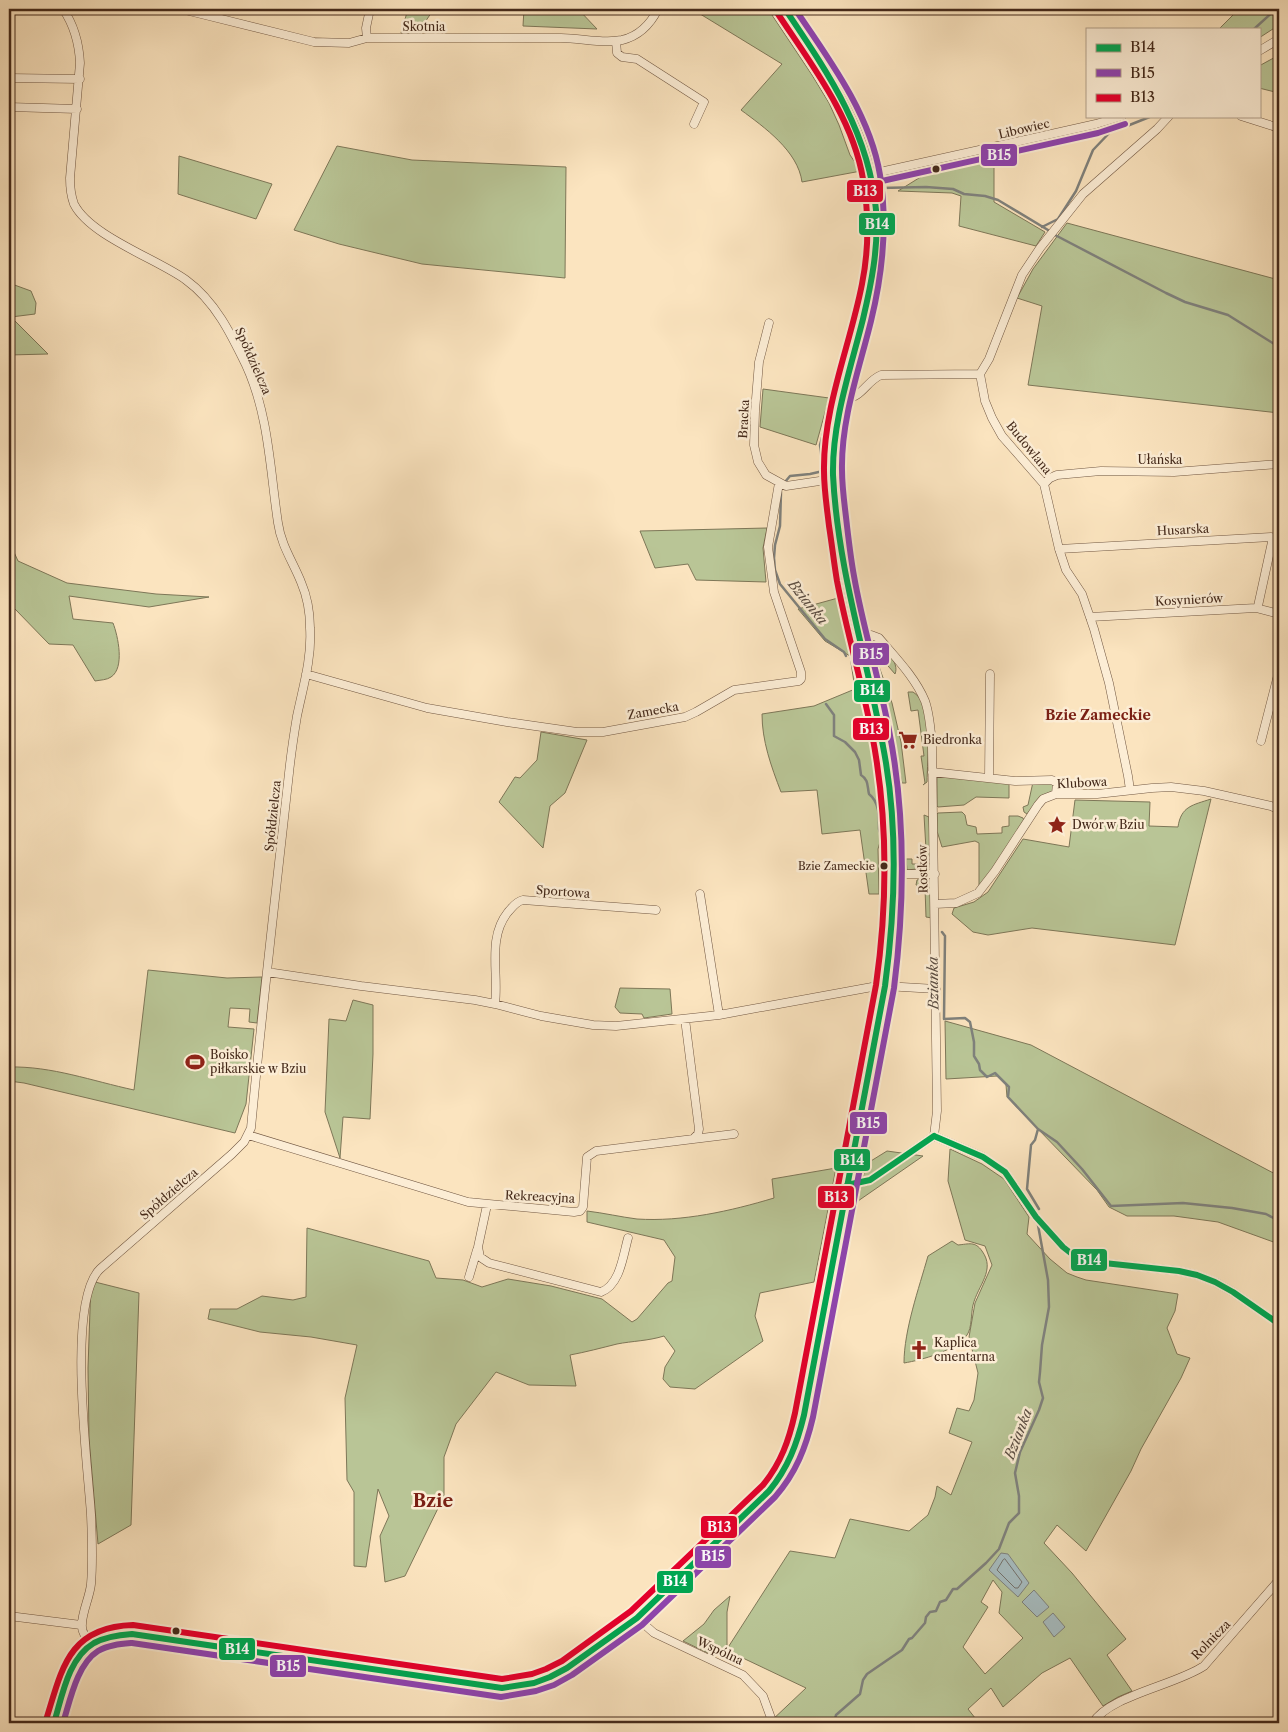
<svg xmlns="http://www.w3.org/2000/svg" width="1288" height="1732" font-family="'Libre Caslon Text',serif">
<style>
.green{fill:#b9c596;stroke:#7e7758;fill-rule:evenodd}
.water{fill:#a6bbbe;stroke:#7f817c}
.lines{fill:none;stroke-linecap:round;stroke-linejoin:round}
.shore{stroke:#75726c;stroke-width:1}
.stream{stroke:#7f817c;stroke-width:2.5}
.minor-casing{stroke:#725843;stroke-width:9}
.minor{stroke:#fcedd5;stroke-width:8}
.bus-1-casing{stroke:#fcedd5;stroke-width:10}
.bus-2-casing{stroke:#fcedd5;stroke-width:10}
.bus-3-casing{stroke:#fcedd5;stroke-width:10}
.bus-1{stroke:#00a651;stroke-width:6}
.bus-2{stroke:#8e44ad;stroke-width:6}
.bus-3{stroke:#e4002b;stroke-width:6}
.bus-dot{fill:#44291a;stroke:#fcedd5;stroke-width:2}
.labels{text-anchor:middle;stroke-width:5;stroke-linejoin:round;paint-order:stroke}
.bus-label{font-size:11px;fill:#44291a;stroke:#fcedd5;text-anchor:end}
.street-label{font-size:12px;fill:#44291a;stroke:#fcedd5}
.poi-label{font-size:12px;fill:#44291a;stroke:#fcedd5;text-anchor:start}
.water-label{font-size:14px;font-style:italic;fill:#5c4e43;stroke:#fcedd5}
.neighbourhood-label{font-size:14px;font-weight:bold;fill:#7a1f14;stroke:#fcedd5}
.district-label{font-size:18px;font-weight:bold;fill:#7a1f14;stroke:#fcedd5}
.line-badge{stroke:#fcedd5;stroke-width:2}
.badge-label{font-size:14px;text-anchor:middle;font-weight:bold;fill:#fff}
</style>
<rect width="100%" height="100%" fill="#fbe4bf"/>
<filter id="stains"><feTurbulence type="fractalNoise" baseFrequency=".004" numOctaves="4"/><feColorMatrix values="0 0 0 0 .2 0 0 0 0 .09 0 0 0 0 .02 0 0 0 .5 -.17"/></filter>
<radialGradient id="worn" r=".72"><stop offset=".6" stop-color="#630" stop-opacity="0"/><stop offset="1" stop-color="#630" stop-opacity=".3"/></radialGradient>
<!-- green -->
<path class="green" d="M408,9h26l-9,13 -4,11h-20z
M524,9h54l19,20 -74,-3z
M692,9h76l44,66 17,28 10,22 11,30 11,16 -59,11c-4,-31 -38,-55 -61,-72l41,-46z
M1235,9h44v16l-20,13v-9h-40l14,-14z
M1279,55v38l-20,-5v-22z
M337,146l75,14 154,7 -1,111 -143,-14 -83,-20 -45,-14z
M179,156l93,28 -16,35 -78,-25z
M994,159v43l51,30 -9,14 -77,-20 2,-30 -9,-3 -54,-2 29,-18z
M1067,223l212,57v133l-251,-28 14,-79 -25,-8 16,-29z
M9,283l22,8 5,12 -1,11 -24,3 37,37 -39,1z
M763,389l66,9 -13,47 -56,-18z
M767,528l-4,20 3,34 -70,-2 -8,-16 -33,4 -15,-37z
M9,541l9,20 49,22 89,11 53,3 -60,10 -80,-11 4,23 40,4c5,13 12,45 -2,54 -4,3 -11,3 -16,4l-22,-36 -24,-1 -34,-35 -6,-1z
M838,598l24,91 22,139 -6,21 1,45h-10l-9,-64 -38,4 -5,-44 -36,2c-10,-26 -19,-51 -19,-78l52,-8 41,-17 -5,-33 -25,-15 -27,-32z
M876,640c8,9 24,22 19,34l-13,-15 -5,2 15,42 9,39 5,41h-4l-20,-98 -7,-5 -5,-23z
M873,682l7,4 16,81 -2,3 -5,-14z
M908,692h5c22,13 14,67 14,90l-4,3 2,-2 -4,-27h3l-6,-46 -7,1z
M541,732l46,8 -22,53 -15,13 -7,42 -44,-46 16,-25 5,1 17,-18z
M939,775l70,7v16l-33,-1 -12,8 -26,2 -1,-1v-28z
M1033,782h20l2,3 -2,6 -12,5 -14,18 -3,-2 -1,-5 5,-2z
M1211,799l-36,146 -143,-17 -44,7 -15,-3 -21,-18 2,-6 20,-6 14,-10 35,-53 46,8 6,-47 75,2 -1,24 29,1c3,-21 15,-22 33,-28z
M962,812l3,3 2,10 9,2 1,7 25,-1v-6l7,-1v-10h9l5,2 1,3 -44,66 -1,-1v-43l-4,-2 -33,6 -5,-16v-17l1,-1z
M924,815l5,2 2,45 -4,5z
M920,858h6v10l-19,2 -1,-11h6v5h8z
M904,879v23l-4,29h-2l-2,-5 2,-42z
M921,879c15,6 11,25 11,39l-6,-1 -1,-29 -9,-3 1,-5z
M148,970l79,8 35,-1 -5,46 -8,-1 1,-13 -20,-1 -2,19 26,2 -8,75 -11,29 -211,-50 -15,-2v-14c43,-1 83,14 125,23z
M620,988l50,1 2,25 -28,4 -2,-4 -22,-1 -5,-6z
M353,1000l20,5v49l-3,65 -27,-2 -3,41 -15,-46 4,-93 17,2z
M945,1021l86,24 248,131v68l-61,-22 -44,-6h-47l-18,-9 -12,-17 -90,-93 -1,-12 -9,-9 -51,3z
M950,1149l32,15 22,15 25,38 -2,17 23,25 17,14 10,4 9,3 92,14 -3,17 -8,17 10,26 13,4 -9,20 -40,71 -10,22 -45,80 -29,-26 -13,18 28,30 54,66 -19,16 25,36 -14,6 -15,9 -33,-48 -28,15 -39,34 -12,-19 -23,21 11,14h-210l37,-35 -80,-38 -14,5 -29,-14 21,-17 10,-14 16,-14 -3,16v37l63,-98 45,7 15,-39 59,12 19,-16 7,-18 2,-11 14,9 21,-53 -23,-9 8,-25 12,3 5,-11 4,-27 -9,-36 6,-34 17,-38 -7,-19 -20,-6 -17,-59zM993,1580l9,12 -3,21 24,25 -38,36 -22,-27 25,-40 -7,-5z
M887,1151l36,5 -65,45 8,-37z
M836,1168l-22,114 -54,11 -5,23 8,25 -68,48 -25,-2 -7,-8 2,-12 10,-16 -11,-15c-16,5 -32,5 -47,8 -16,4 -31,8 -47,11l6,31 -47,-1 -33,-13 -40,52 -12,33v39l-39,80 -20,6 -5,-46 9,-20 -11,-27 -12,78 -12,-1v-74l-7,-12 -2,-82 12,-53 -46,-8 -51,-5 -52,-13 2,-10h27l25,-13 31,4 13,-3 1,-69 122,33 7,17 27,2 19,7 26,-8 43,7 51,13 30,23 5,-3 31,-36 4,-2 3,-24 -11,-17 -77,-18v-11c17,2 34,6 50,8 45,3 94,-8 137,-21l-2,-19z
M952,1241l6,4c11,-1 17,-4 24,6 14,19 -4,34 -9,54 -2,8 -1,23 -6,30 -12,16 -45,25 -63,28 0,-33 15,-75 24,-107z
M91,1281l48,12 -8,232 -33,19 -9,-106 -1,-70z"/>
<!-- water -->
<path class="water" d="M1001,1553l7,1 21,29 -11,14 -29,-27z
M1034,1590l15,17 -12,10 -15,-15z
M1053,1613l12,14 -11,10 -11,-15z"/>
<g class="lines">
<!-- shore -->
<path class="shore" d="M1005,1559l17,23 -4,6h-3l-18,-18 6,-10z"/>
<!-- stream -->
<path class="stream" d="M772,9l21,31
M1254,29l22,-20
M798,48l31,48 13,24 18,47 6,34
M880,188l46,-1 27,2 11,5 21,2 13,4 50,30
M1042,227l16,-8 18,-28 17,-41 21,-22 13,-2 25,-10
M1055,235l111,58 19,9 43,13 51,32
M845,348l16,-60 6,-53v-24
M785,482l5,-6 20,-2 13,-3 -3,-26 22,-83
M781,492l-1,34 -5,19 -1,13 1,12 5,14 45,55 19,13 2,4
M826,704l8,11v21l11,6 10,10 4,8 2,15c8,5 6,11 8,19 11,9 10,23 10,35 1,5 4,7 4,12
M942,932l3,4 -1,83 21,-1 5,4 4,20v14l5,8 1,6 7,7 8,-4 14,14 -1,10 30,32 -3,11 -4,5 -4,44 12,20
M1038,1129l19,13 25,27 29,37 72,-3 49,5 34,6 13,7
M834,1723l2,-8 24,-21 3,-14 4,-6 35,-24 7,-11 3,-1 13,-15 1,-6 4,-5 6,-1 4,-9 6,-2 7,-11h4l29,-26 13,-14 10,-26 10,-10v-17l-4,-23 5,-21 19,-42 4,-12 -4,-16 1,-10 2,-27 7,-38 -1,-27 -10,-55"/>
<!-- minor casing -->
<g class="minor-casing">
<path id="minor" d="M63,9c11,16 16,34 17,54l-10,115c0,9 1,18 4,26 16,32 83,55 112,76 29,21 45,54 60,85 23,50 24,105 32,158 3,22 15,39 23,59 6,14 9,30 9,46 2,30 -7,59 -13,88 -3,18 -6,38 -8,57 -13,118 -27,236 -38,355l-7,14 -12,12 -132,115c-34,33 -12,197 -9,246 1,23 2,46 0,69 -1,12 -9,28 -9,40 -1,8 5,15 10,19
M181,9l133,33 35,1 18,-5c65,0 130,0 194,0 20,0 42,6 61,2 17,-4 29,-17 36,-31
M367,38l-1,-10 4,-19
M616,41l1,12 5,4 15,2 67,43 -10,22
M1259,51l20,-12
M9,78l71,1
M9,107l68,2
M1241,116l38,12
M871,174l225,-50 26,-8
M769,323l-10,39 -4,49 -1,34 4,17 8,13 20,11 47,-7
M843,399c20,-1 22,-17 38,-24l99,-1
M1044,484l6,-6 7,-3 44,-4 73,1 105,-8
M1059,549l212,-12 1,5 -14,64 -2,2 -166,9
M1256,608l23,6
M858,636l13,-1 8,3c16,19 36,39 46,63 5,14 6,31 7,46l5,364 -3,25
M306,674l121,34 80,14 70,10h26l82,-15 11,-5 38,-22 65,-9 2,-2v-7l-27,-80 -6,-45 11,-64
M1261,741l18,-70
M932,772l83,9 37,-1 5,3 -1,11
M989,778l1,-104
M1130,790l-2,-14 -19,-93 -15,-54 -12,-35 -16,-24 -7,-21 -15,-65 -42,-48 -10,-18 -7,-17 -5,-27 9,-15 33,-84 18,-27 43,-54 74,-65 12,-13
M895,874h40
M700,894l19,121
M935,904l21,-1 22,-10 17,-22 43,-66 5,-6 13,-5h41l55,-6 19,-1 33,4 67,15 8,4
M267,972l94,14 114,14 20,4 46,12 52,9 23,1 103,-11 153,-28 13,-1 51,3
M495,1004c4,-31 -8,-66 13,-92 5,-5 7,-10 15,-12l133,10
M685,1019l14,110 -1,5 -5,5
M248,1135l220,67 106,10 6,-1 3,-4 4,-50 9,-6 138,-17
M934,1136l49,21 22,15 31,45 27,30 14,11 27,5 75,8 18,4 18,7 18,10 46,32
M847,1185l23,-5 64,-44
M487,1205l-9,42 2,10 9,6 112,29c19,-7 22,-36 27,-54
M469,1277l8,-27
M9,1616l72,9
M637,1618l17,15 89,42 20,21 8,22 -5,5
M54,1723c8,-23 17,-68 40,-80 12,-6 25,-8 38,-9l370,54 32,-5 16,-6 17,-9 70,-50 132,-127c22,-24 28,-45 35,-76l81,-429c13,-85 13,-169 -4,-253 -9,-46 -22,-92 -32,-138 -6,-23 -8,-47 -11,-71 -3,-21 -6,-43 -5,-65 6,-99 61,-181 38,-285 -14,-62 -51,-113 -86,-165
M1093,1723c15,-27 83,-38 111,-57l75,-86"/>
</g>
<!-- minor -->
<use href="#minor" class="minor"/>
<!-- bus-1 casing -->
<g class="bus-1-casing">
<path id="bus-1" d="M934,1136l49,21 22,15 31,45 27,30 14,11 27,5 75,8 18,4 18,7 18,10 46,32
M847,1185l23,-5 64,-44
M54,1723c8,-26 14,-65 40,-80 11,-6 25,-8 38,-9l370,54 32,-5 16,-6 17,-9 70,-50 132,-127c19,-23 28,-47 35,-76l81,-429c10,-74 13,-149 1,-223 -16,-97 -48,-188 -53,-288 -1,-53 17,-104 30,-156 8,-34 16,-72 13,-109 -7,-78 -48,-137 -91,-201"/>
</g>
<!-- bus-2 casing -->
<g class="bus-2-casing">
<path id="bus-2" d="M873,183l225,-50 27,-9
M63,1723c7,-22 14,-59 35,-72 10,-6 23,-7 34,-8l369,54 35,-6 18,-6 18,-10 70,-50 133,-128c21,-24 31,-50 38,-80l81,-429c11,-87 12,-172 -5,-258 -10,-52 -26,-102 -35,-154 -3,-16 -5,-33 -7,-50 -2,-19 -5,-37 -5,-56 -1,-51 17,-100 29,-149 12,-49 17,-96 9,-146 -10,-61 -51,-116 -85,-166"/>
</g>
<!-- bus-3 casing -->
<g class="bus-3-casing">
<path id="bus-3" d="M46,1720c16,-51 22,-93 87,-95l369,54 30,-5 14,-5 16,-8 69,-50 132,-126c18,-22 26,-45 32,-72l81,-428c12,-85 12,-168 -4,-251 -10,-51 -25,-101 -35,-153 -3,-18 -5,-36 -8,-55 -2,-18 -5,-36 -5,-55 -1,-64 26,-125 38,-187 7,-35 7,-70 1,-105 -10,-61 -52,-115 -85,-165"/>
</g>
<!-- bus-1 -->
<use href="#bus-1" class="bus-1"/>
<!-- bus-2 -->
<use href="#bus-2" class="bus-2"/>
<!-- bus-3 -->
<use href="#bus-3" class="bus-3"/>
</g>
<!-- icons -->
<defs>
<g id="supermarket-bare" transform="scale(1.5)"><path d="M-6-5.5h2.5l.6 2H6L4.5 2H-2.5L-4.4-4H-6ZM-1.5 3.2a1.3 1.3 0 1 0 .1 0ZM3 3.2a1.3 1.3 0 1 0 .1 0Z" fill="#8f2418" stroke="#fcedd5" stroke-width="2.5" paint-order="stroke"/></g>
<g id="sight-bare" transform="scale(1.5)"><path d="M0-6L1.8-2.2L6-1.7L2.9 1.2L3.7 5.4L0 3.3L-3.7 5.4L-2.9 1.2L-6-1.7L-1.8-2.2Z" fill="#8f2418" stroke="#fcedd5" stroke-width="2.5" paint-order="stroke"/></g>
<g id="stadium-bare" transform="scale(1.5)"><path d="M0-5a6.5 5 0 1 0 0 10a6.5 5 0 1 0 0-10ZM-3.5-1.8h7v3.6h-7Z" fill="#8f2418" stroke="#fcedd5" stroke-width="2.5" paint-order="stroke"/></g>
<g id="church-bare" transform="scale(1.5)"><path d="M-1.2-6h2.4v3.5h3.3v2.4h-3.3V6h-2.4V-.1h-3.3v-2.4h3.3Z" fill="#8f2418" stroke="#fcedd5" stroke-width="2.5" paint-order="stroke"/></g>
</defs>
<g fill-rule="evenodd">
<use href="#supermarket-bare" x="908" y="740"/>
<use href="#sight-bare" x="1057" y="825"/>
<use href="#stadium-bare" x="195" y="1062"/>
<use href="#church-bare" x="919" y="1350"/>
</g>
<!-- markers -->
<g class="bus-dot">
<circle cx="936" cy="169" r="4.5"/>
<circle cx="884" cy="866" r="4.5"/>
<circle cx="176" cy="1631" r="4.5"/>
</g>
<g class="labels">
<!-- bus labels -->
<g class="bus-label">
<text x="875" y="870">Bzie Zameckie</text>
</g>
<!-- street labels -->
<g class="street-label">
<text x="424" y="31">Skotnia</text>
<text transform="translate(1024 129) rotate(-13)" y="4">Libowiec</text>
<text transform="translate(253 361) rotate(66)" y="4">Spółdzielcza</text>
<text transform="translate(744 419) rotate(-87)" y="4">Bracka</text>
<text transform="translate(1029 448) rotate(51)" y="4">Budowlana</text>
<text x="1160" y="464">Ułańska</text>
<text transform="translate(1183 530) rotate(-3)" y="4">Husarska</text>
<text transform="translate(1189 600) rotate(-3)" y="4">Kosynierów</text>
<text transform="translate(653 711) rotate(-10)" y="4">Zamecka</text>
<text transform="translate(1082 783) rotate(-3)" y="4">Klubowa</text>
<text transform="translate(273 816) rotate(-84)" y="4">Spółdzielcza</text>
<text transform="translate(923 869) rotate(-91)" y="4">Rostków</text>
<text transform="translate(563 892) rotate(4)" y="4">Sportowa</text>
<text transform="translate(169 1194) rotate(-41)" y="4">Spółdzielcza</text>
<text transform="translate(540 1197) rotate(3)" y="4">Rekreacyjna</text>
<text transform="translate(1211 1640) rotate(-46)" y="4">Rolnicza</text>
<text transform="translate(720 1651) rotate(25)" y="4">Wspólna</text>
</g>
<!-- poi labels -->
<g class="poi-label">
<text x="923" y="744">Biedronka</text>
<text x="1072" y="829">Dwór w Bziu</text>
<text x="210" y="1059">Boisko<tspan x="210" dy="14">piłkarskie w Bziu</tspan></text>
<text x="934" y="1347">Kaplica<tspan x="934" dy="14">cmentarna</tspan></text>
</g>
<!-- water labels -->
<g class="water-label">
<text transform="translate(808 602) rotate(51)" y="5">Bzianka</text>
<text transform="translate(933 983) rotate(-91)" y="5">Bzianka</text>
<text transform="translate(1018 1434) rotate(-69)" y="5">Bzianka</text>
</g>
<!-- neighbourhood labels -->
<g class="neighbourhood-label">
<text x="1098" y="720">Bzie Zameckie</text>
</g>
<!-- district labels -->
<g class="district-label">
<text x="433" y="1507">Bzie</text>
</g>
</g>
<g class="line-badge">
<rect x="980" y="143" width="38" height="24" rx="5" fill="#8e44ad"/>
<rect x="846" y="179" width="38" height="24" rx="5" fill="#e4002b"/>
<rect x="858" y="212" width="38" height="24" rx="5" fill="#00a651"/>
<rect x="852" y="642" width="38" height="24" rx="5" fill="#8e44ad"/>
<rect x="853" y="679" width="38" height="24" rx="5" fill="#00a651"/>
<rect x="852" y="717" width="38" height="24" rx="5" fill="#e4002b"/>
<rect x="849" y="1111" width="39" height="24" rx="5" fill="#8e44ad"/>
<rect x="833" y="1148" width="38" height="24" rx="5" fill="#00a651"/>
<rect x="817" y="1185" width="38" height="24" rx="5" fill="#e4002b"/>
<rect x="1070" y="1248" width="38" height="24" rx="5" fill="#00a651"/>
<rect x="700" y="1515" width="38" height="24" rx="5" fill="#e4002b"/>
<rect x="694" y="1545" width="38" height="24" rx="5" fill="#8e44ad"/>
<rect x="656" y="1570" width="38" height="24" rx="5" fill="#00a651"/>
<rect x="218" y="1637" width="38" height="24" rx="5" fill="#00a651"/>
<rect x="269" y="1654" width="38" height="24" rx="5" fill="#8e44ad"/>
</g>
<g class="badge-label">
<text x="999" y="160">B15</text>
<text x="865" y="196">B13</text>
<text x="877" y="229">B14</text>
<text x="871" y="659">B15</text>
<text x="872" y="695">B14</text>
<text x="871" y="734">B13</text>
<text x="868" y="1128">B15</text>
<text x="852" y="1165">B14</text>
<text x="836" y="1202">B13</text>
<text x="1089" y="1265">B14</text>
<text x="719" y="1532">B13</text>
<text x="713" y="1561">B15</text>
<text x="675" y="1586">B14</text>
<text x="237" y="1654">B14</text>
<text x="288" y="1671">B15</text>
</g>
<!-- margin -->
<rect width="1288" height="1732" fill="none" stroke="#fbe4bf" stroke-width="30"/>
<rect x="10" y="10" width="1268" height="1712" fill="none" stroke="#44291a" stroke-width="2.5"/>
<rect x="15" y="15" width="1258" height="1702" fill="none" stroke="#44291a"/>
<!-- legend -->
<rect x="1086" y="28" width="175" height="90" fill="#fcedd5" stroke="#b29f8a"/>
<rect x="1096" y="44" width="25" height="8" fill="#00a651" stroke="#b29f8a"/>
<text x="1130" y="52" font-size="15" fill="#44291a">B14</text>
<rect x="1096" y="69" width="25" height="8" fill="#8e44ad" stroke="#b29f8a"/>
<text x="1130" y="78" font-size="15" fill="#44291a">B15</text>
<rect x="1096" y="94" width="25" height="8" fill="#e4002b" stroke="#b29f8a"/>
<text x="1130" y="102" font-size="15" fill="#44291a">B13</text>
<rect width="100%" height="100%" filter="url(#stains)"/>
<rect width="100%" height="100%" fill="url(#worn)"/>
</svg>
